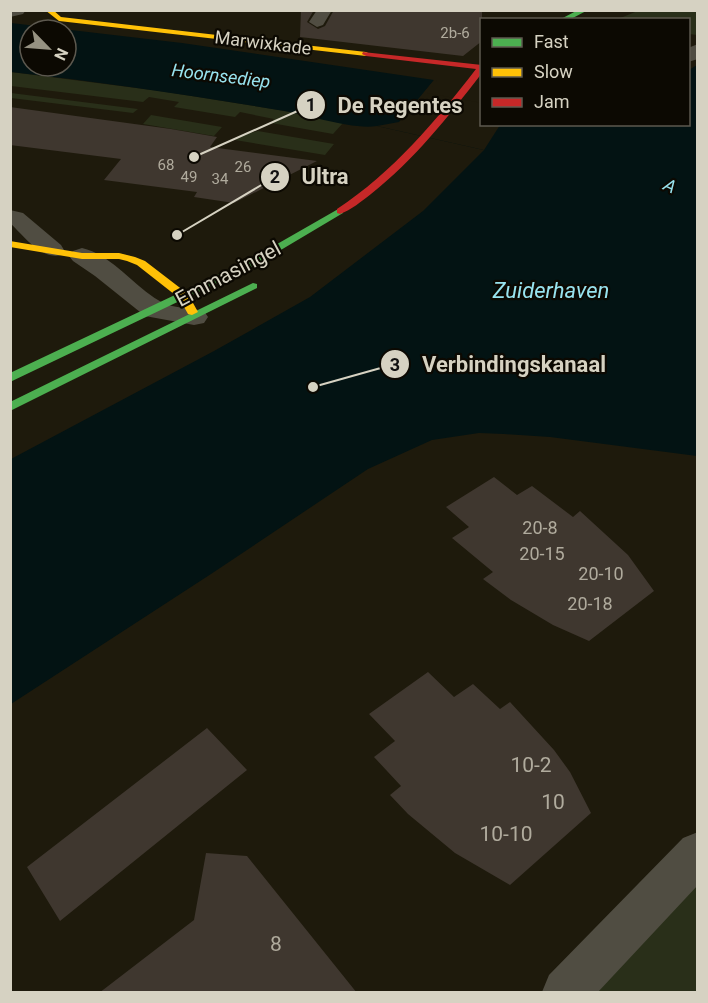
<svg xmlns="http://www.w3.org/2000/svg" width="708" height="1003" font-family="Roboto,sans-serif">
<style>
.green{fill:#292f19}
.water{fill:#031313;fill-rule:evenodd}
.pier{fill:#1e1a0c}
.building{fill:#3f372f}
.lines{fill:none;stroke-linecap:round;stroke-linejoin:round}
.lane{fill:#504d42;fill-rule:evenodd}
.street{fill:#504d42;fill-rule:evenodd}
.fast{fill:#4caf50;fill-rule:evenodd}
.slow{fill:#ffc107;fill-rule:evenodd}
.jam{fill:#c62828;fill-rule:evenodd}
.labels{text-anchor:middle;stroke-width:4.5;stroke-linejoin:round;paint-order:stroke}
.far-number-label{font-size:15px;fill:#b0ab9d}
.far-street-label{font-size:18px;fill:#d6d2c2;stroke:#0c0902}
.far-water-label{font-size:18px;font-style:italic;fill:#98e3ee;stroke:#0c0902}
.number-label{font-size:18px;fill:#b0ab9d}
.street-label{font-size:21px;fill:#d6d2c2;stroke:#0c0902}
.near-number-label{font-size:21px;fill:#b0ab9d}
.water-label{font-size:22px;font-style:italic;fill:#98e3ee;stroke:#0c0902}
.leader{fill:none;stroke:#d6d2c2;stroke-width:2}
.callout-dot{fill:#d6d2c2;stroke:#0c0902;stroke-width:2}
.mark-label{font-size:18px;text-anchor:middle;font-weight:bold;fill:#111}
.callout-label{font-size:22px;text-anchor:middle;font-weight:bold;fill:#d6d2c2;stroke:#0c0902;stroke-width:4.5;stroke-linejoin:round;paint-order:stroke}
</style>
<rect width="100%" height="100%" fill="#1e1a0c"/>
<!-- green -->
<path class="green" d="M640,10l57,1v24l-8,-1 -1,-14 -70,-1z
M11,72l149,19 151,24 32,8 -10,11 -62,-11 3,-4 -34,-7 -5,5 -61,-10 5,-5 -30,-5 -6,5 -132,-16z
M11,93l127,16 -5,4 -122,-15z
M151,115l71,12 -8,9 -71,-12z
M258,131l76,13 -9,11 -90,-15 7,-5z
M697,881v111h-101z"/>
<!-- water -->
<path class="water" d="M11,23l171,20 252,37 -12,15 60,29h206l1,-54 8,-5v391l-147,-19 -46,-3 -25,-1 -47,7 -64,29 -157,105 -200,130v-245l203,-108 96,-54 113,-86 61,-61 -107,-24c-26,4 -70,-12 -99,-16 -89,-15 -178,-28 -267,-38zM30,30h36v36h-36z"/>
<!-- pier -->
<path class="pier" d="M434,80l3,1 -10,12 55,10v21l18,1 -16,25 -107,-24 22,-4z"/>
<!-- building -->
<path class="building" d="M301,10h13l-7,12 11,7 7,-3 9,-16h148v31l-19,15 -163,-19z
M10,107l161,22 46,8 -7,10 107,14 -83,42 -40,-6 3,-5 -93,-12 17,-21 -111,-14z
M494,477l23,18 15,-9 41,31 7,-6 48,44 26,36 -65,50 -36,-16 -42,-25 -28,-21 10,-7 -41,-34 17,-11 -23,-20z
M428,672l26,25 19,-13 27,25 10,-7 44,48 16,22 21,41 -81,72 -55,-32 -47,-39 -18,-19 11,-9 -27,-29 21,-16 -26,-27z
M207,728l40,42 -187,151 -33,-54z
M206,853l41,3 110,137h-258l95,-73z"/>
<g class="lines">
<!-- lane -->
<path class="lane" d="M317,10h15l-9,15 -6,2 -8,-5z
M10,210l13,3 38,32 3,5 -3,5c-20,5 -37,-19 -51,-32z"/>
<!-- street -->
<path class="street" d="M10,10h16l-3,4 -13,3z
M698,44v15l-10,3v-14z
M82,248c33,8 52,40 81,55 11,5 28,5 41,8l4,6 -4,6 -10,2 -49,-9 -50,-40 -22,-15 -4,-5 4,-5z
M698,832v53l-100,107h-56l7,-17 134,-137z"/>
<!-- fast -->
<path class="fast" d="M578,10h10l-19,10h-10z
M340,208l3,1v4l-84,50 -249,119v-9l241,-114z
M253,283l4,1v4l-247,123v-9z"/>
<!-- slow -->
<path class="slow" d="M45,10h8l8,7 305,35 4,2 -4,2 -307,-35z
M10,241l72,12h37l16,4 10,4 43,33 10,18 -6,3 -4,-1 -9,-16 -42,-33 -10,-4 -8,-2h-37l-72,-12z"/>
<!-- jam -->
<path class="jam" d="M363,52l119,13v8c-34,44 -68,87 -111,121 -9,7 -20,16 -31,20l-3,-1v-4c56,-37 98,-87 139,-140l-110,-13 -4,-2z"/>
</g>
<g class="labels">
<!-- far-number labels -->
<g class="far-number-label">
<text x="455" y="38">2b-6</text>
<text x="166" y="170">68</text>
<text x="243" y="172">26</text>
<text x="189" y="182">49</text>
<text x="220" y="184">34</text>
</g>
<!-- far-street labels -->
<g class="far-street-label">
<text transform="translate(263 43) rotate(7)" y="6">Marwixkade</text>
</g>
<!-- far-water labels -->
<g class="far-water-label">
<text transform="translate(221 76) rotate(7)" y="6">Hoornsediep</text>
<text transform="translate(670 186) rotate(25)" y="6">A</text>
</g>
<!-- number labels -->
<g class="number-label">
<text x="540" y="534">20-8</text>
<text x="542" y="560">20-15</text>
<text x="601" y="580">20-10</text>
<text x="590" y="610">20-18</text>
</g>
<!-- street labels -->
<g class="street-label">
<text transform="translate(228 274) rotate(-28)" y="7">Emmasingel</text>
</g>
<!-- near-number labels -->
<g class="near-number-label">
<text x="531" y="772">10-2</text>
<text x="553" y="809">10</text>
<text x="506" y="841">10-10</text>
<text x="276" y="951">8</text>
</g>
<!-- water labels -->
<g class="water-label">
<text x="551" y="298">Zuiderhaven</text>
</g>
</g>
<!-- callouts -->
<path class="leader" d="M194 157L311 105M177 235L275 177M313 387L395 364"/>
<g class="callout-dot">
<circle cx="194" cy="157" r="6"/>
<circle cx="177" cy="235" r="6"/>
<circle cx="313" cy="387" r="6"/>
<circle cx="311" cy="105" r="15"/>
<circle cx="275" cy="177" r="15"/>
<circle cx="395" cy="364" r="15"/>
</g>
<g class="mark-label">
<text x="311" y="111">1</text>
<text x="275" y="183">2</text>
<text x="395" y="371">3</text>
</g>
<g class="callout-label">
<text x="400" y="113">De Regentes</text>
<text x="325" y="184">Ultra</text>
<text x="514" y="372">Verbindingskanaal</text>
</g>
<!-- border -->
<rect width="708" height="1003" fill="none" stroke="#d6d2c2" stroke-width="24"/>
<!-- legend -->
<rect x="480" y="18" width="210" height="108" fill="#0c0902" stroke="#5d594f" stroke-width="1.5"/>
<rect x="492" y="38" width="30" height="9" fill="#4caf50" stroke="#5d594f" stroke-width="1.5"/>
<text x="534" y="48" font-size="18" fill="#d6d2c2">Fast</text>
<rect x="492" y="68" width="30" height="9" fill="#ffc107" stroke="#5d594f" stroke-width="1.5"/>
<text x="534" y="78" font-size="18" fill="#d6d2c2">Slow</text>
<rect x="492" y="98" width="30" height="9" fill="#c62828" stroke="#5d594f" stroke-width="1.5"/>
<text x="534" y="108" font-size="18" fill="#d6d2c2">Jam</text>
<!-- north arrow -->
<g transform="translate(48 48) rotate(115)"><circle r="28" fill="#0c0902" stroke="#5d594f" stroke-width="1.5"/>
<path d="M0-4.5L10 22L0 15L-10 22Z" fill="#969282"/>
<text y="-9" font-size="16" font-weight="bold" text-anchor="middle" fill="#d6d2c2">N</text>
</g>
</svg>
